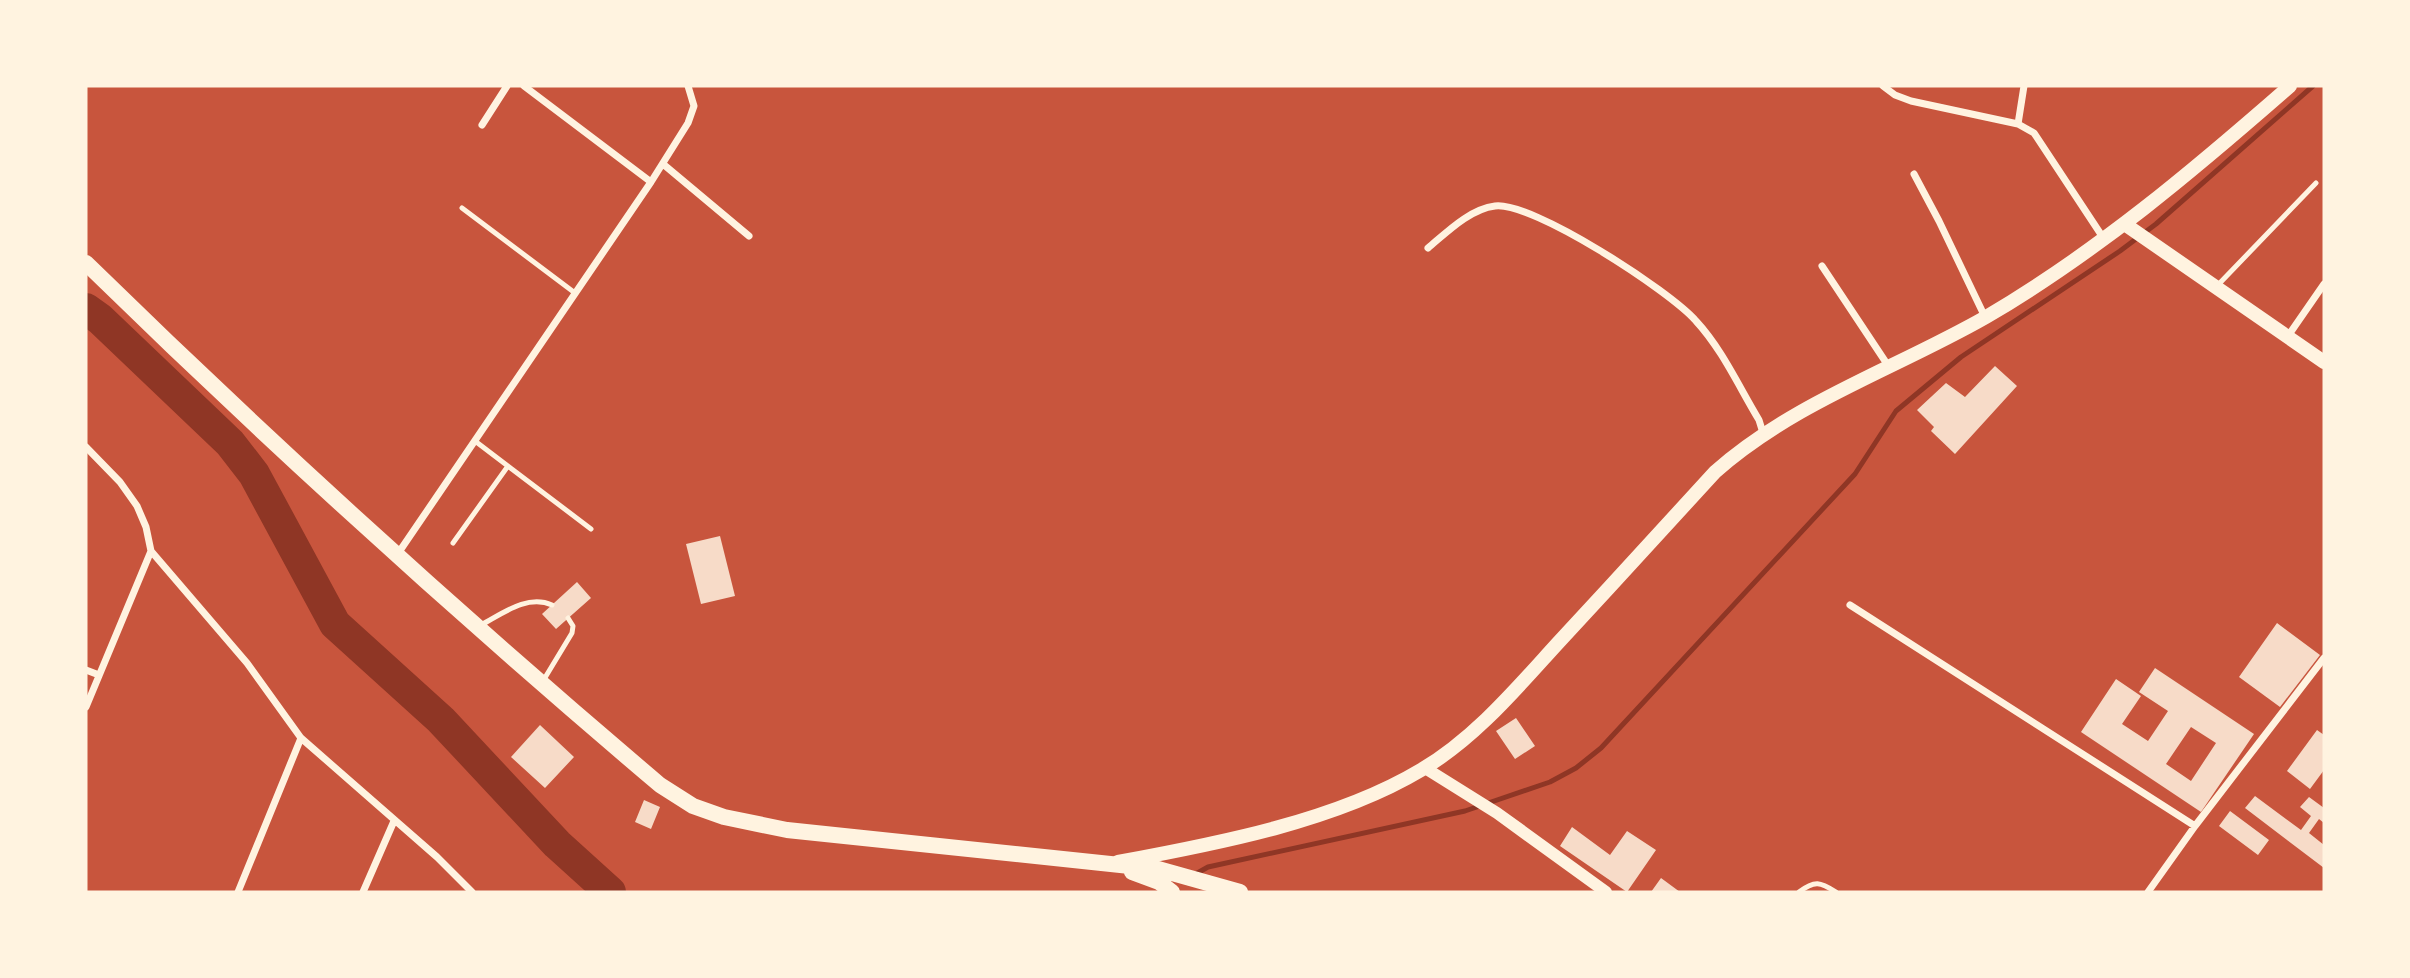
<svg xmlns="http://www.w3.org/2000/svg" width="2410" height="978" font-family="'Fira Sans',sans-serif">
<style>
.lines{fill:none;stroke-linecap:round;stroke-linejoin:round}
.stream{stroke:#8f3625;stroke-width:5}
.river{stroke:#8f3625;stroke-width:32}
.building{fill:#f7dbc8;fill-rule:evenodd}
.service{stroke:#fff3e0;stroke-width:5}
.minor{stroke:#fff3e0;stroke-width:7}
.tertiary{stroke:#fff3e0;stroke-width:12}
.secondary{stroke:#fff3e0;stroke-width:14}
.primary{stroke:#fff3e0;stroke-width:16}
</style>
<rect width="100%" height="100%" fill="#c8553d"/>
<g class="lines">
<!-- stream -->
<path class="stream" d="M1192,876l16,-9 257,-56 85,-29 26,-14 25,-20 254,-274 41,-63 65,-54 159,-106 36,-27 157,-138"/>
<!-- river -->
<path class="river" d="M86,309l14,10 130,124 24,31 81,150 106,96 116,124 53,48"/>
</g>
<!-- building -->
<path class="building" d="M1995,366l22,20 -62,68 -24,-23 3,-4 -17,-17 29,-27 19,14z
M720,536l15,60 -34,8 -15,-60z
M577,582l14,16 -35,31 -14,-15z
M2277,623l43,32 -40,52 -41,-30z
M2155,668l99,66 -53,78 -120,-80 35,-53 25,17 -19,28 26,17 20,-30 -29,-19zM2191,727l25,16 -25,38 -25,-17z
M1516,718l19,28 -20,13 -19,-28z
M540,725l34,32 -29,31 -34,-31z
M2317,730l7,5v35l-14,19 -23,-18z
M2255,796l46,34 10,-14 -11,-9 9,-10 15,11v15l-5,-4 -10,14 15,12v23l-79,-60z
M644,800l16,7 -9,22 -16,-7z
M2230,811l39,29 -11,15 -39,-29z
M1572,827l38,28 17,-24 29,19 -29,42 -67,-46z
M1661,878l19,14h-29z"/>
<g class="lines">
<!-- service -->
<path class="service" d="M462,208l113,85
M2216,287l100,-104
M475,441l116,88
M453,543l55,-77
M481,625c21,-11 46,-31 71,-20
M543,681l29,-48 1,-7 -5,-8
M1799,892c16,-12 21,-10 37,0"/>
<!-- minor -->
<path class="minor" d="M524,86l127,96
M1883,86l12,9 16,6 107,23 16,9 70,106
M2018,124l6,-38
M482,125l25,-39
M663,164l86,72
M1914,174l25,47 46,96
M1428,248c19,-16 42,-39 67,-42 37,-5 175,85 201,115 26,28 43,66 63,99l4,13
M1822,266l67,101
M2288,336l36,-52
M86,447l34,35 17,24 9,21 5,24 96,112 54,75 136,119 35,35
M397,555l254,-373 37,-59 6,-17 -6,-20
M1850,605l345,221
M86,670l13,5
M86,707l65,-156
M238,892l63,-154
M363,892l31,-71
M2148,892l47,-66 129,-168"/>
<!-- tertiary -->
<path class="tertiary" d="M1425,768l72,45 109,79"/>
<!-- secondary -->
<path class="secondary" d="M2126,225l198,137
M1118,862c98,-18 218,-41 303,-92 53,-31 95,-81 136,-126 53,-57 105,-114 158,-172 79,-70 180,-103 271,-155 111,-65 208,-147 304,-231"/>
<!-- primary -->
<path class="primary" d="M86,263c185,181 377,355 574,522l33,21 31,11 63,13 371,39 82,23
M1132,872l27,10 13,10"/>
</g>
<!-- border -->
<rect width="2410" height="978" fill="none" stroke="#fff3e0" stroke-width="175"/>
</svg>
